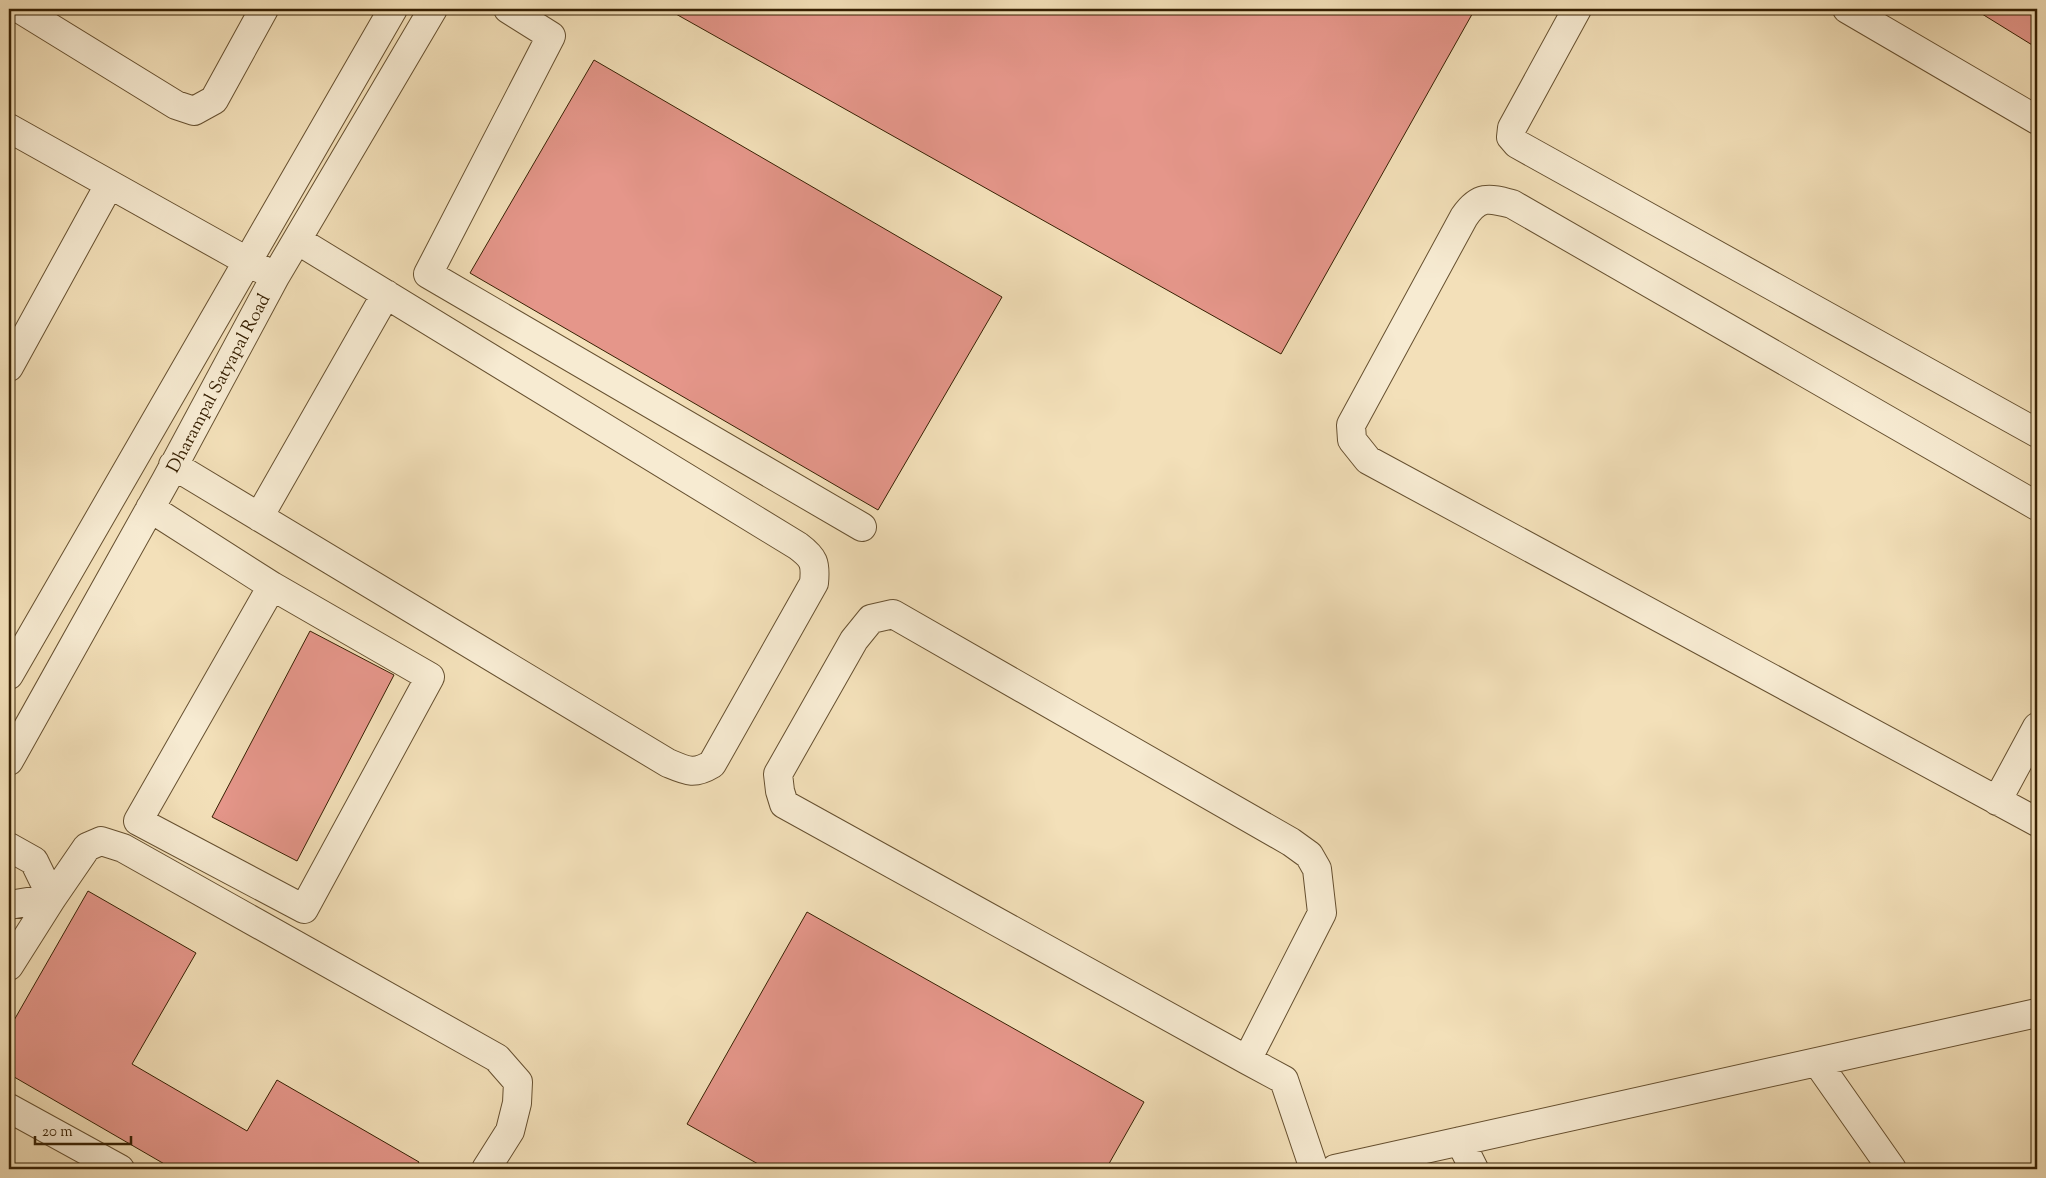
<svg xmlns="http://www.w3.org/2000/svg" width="2046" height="1178" font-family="'Sorts Mill Goudy',serif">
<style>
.building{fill:#e5968a;stroke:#372003}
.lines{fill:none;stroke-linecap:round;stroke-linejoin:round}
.minor-casing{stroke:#665030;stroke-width:30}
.minor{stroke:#f7ebd2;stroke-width:28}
.labels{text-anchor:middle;stroke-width:4.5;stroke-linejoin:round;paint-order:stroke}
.street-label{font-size:18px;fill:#372003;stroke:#f7ebd2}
</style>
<rect width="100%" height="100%" fill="#f3e0b9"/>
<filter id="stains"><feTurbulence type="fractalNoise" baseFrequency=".004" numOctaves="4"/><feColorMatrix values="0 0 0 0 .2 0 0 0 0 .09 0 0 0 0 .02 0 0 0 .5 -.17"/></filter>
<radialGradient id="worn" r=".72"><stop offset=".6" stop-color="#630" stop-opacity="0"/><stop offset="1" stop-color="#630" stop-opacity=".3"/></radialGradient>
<!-- building -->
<path class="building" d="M667,9h808l-194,345z
M1974,9h63v39z
M594,60l408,237 -124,213 -408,-237z
M310,631l84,44 -97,186 -85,-44z
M88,891l108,62 -64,111 115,67 30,-51 142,82 -4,7h-242l-164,-95v-45z
M807,912l337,190 -38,67h-339l-80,-45z"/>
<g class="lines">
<!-- minor casing -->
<g class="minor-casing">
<path id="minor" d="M20,9l156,96 18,6 20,-11 50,-91
M508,9l43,27 -123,238 434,253
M1577,9l-65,119 -1,9 6,7 520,289
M1847,9l190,111
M9,128l254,142
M9,367l100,-182
M173,465l495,298c19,8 26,12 44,1l102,-181c2,-20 0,-25 -16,-37l-501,-306
M2037,506l-525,-302c-23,-6 -33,-9 -48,13l-113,208 1,15 16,20 669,362
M150,508l122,78 -134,235 166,88 126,-232 -158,-91
M259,517l127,-223
M9,675c129,-221 255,-444 384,-666
M9,761l157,-281 109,-203 158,-268
M1997,801l40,-74
M9,847l25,14 18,37 -43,7
M9,966l43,-68 35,-51 14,-6 22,7 374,210 21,24 -1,21 -7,28 -24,38
M1247,1060l75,-147 -5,-44 -8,-14 -18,-13 -398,-228 -22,5 -17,21 -76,134 2,17 4,13 463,256 37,20 30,89
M1817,1062l75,107
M9,1108l111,61
M1460,1141l14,28
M1335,1169l702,-156"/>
</g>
<!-- minor -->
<use href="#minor" class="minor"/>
</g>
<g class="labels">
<!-- street labels -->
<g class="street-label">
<text transform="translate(218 383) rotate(-62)" y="6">Dharampal Satyapal Road</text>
</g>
</g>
<!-- margin -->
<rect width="2046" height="1178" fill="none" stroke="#f3e0b9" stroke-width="30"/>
<rect x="10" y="10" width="2026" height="1158" fill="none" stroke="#372003" stroke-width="2.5"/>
<rect x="15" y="15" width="2016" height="1148" fill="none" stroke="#372003"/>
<!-- scale -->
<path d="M35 1136v8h96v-8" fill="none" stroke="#372003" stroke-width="2.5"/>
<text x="42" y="1136" font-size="15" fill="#372003" stroke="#f7ebd2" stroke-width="4" paint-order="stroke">20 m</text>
<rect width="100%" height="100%" filter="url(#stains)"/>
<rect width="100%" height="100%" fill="url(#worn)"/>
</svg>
